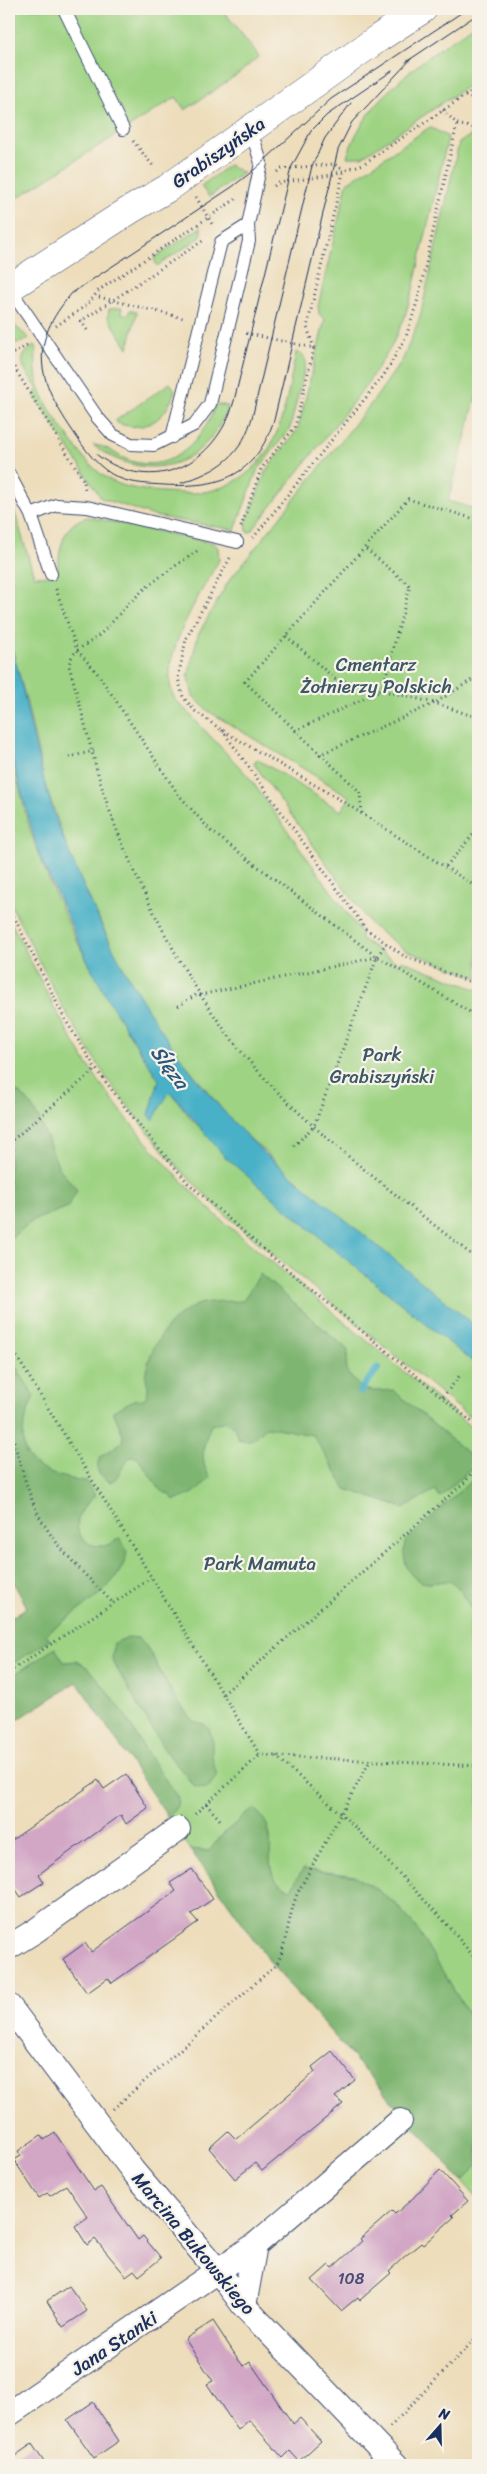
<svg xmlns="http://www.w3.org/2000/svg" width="487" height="2474" font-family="Sriracha,sans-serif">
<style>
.green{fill:#9ed383;stroke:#5c8170}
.forest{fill:#7eb571;stroke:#4c7268}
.water{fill:#49b1c7;stroke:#327092}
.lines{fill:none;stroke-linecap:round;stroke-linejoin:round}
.stream{stroke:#49b1c7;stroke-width:7}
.building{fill:#d2a7c6}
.lane-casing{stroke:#3a496c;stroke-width:14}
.street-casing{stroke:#3a496c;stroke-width:26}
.secondary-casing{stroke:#3a496c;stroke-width:29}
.path{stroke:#3a496c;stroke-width:3;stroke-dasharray:1 4;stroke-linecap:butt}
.lane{stroke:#fff;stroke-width:12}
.street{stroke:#fff;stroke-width:24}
.secondary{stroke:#fff;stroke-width:28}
.tram{stroke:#1b2f5e;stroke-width:1}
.labels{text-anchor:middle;stroke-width:4.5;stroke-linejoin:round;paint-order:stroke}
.number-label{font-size:16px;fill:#494d78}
.street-label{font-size:19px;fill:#1b2f5e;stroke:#f7f3e8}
.park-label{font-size:19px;fill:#3c5867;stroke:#f7f3e8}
.water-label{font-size:20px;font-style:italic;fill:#29567e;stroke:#f7f3e8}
</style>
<rect width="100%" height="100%" fill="#f7f3e8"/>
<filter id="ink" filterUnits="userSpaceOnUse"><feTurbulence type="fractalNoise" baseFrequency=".02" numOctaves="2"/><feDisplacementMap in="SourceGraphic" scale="10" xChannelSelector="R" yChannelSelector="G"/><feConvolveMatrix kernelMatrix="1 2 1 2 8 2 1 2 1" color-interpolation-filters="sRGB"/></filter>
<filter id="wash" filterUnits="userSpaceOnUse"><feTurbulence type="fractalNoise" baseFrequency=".0096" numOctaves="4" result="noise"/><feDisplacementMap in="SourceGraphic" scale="20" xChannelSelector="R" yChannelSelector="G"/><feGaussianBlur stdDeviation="1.12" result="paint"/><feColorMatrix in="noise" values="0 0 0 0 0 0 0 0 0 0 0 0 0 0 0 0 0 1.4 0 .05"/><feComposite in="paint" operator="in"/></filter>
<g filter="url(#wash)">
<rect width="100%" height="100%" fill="#edddbb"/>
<!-- green -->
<path class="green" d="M9,9h213l37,47 -18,16 -56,38 -9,-13 -167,106z
M478,22v57l-116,78h-15c19,-62 81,-100 131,-135z
M430,127l18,10 -35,152 -9,30 -13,28 -26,40 -114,145h-4l-1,-9 20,-52 32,-42 27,-110 -6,-5 -1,-8 29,-123z
M474,133l4,1v255l-30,112 30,9v468l-71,-27 -35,-25 -118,-162 3,-5 84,52 9,-14 -142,-86 -15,-15 -5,-19 10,-42 30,-53 146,-182 29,-41 17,-42 39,-174z
M229,165l14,8 -34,24 -8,-11z
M201,227v10l-44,29 -3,-8z
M122,308l-1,5 7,2 2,-5 7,2 -9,36 -20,-31 1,-8z
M14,325l15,13 -6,4 -14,2v-16z
M35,345c2,12 -1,25 3,37 5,19 16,35 27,50 36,53 53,58 116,61 34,2 65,-11 85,-40 19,-28 23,-68 30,-101l7,3 3,7 -16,66 -33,43 -22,59 -81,-14 -53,-18 -67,-103 4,-6c-11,-17 -27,-29 -3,-44z
M170,383l5,7c-8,28 -28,44 -58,33l-2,-2z
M216,404l12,2c-22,63 -83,79 -135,39 17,1 22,11 38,16 42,13 73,-22 85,-57z
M9,493l25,83 23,-1c3,-23 3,-52 31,-58l126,26 4,5 1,12c-18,33 -65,102 -44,139l73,77 114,158 -2,4 39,26 2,-4 77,30v338l-168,-135 -77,-70 -69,-86 -45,-76 -47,-100 -27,-77 -19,-85 -17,-61z
M9,747c10,36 17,75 30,109 31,79 73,155 120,224l-10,35 4,4 16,-29 23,30 133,122 153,124v58l-255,-211 -55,-56 -61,-78 -45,-73 -53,-105z
M9,918c24,47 47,96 75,141 37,58 86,112 135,159l259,215v766l-205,-233 -103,-146 -93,-138 -68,43v-106l18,-12 -18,-33z"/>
<!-- forest -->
<path class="forest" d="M9,1088c30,9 38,58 51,81 4,8 13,13 17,21l-9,17 -34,13 -25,19v-86l2,-4 -2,-5z
M260,1274l88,76 -2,20c16,23 20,22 47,20l85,72 -38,35 -5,-7 -32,18 -57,-19 -33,-54c-16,-2 -30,-7 -47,-8 -10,9 -12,17 -28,12l-4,-12 -9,-6 -14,4c-7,17 -13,35 -1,52 -11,14 -19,19 -36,23l-4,-5 -9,-4 -24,-34h-7l-15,22 -5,3 -11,-8 -2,-7 3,-10 22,-15 1,-7 -10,-24 21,-11 10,-1c9,-11 0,-17 2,-28 6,-29 26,-57 54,-67 13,-4 30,-2 43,-3z
M17,1368l17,28c-25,57 -7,78 52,85l9,14c-5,6 -12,12 -15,19 -8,16 3,33 22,32 6,0 12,-5 18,-8l7,13c-3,35 -55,62 -81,83l4,6 -41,26v-46l18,-13 -18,-33v-205z
M478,1474v188c-13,-17 -8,-33 -6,-52 -6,-8 -11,-24 -21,-28 -6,-2 -15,1 -23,1 -21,-2 -26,-23 -23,-41z
M128,1637l10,1 9,9 28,51 18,23 11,3 5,5 3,8v20l5,19 -10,13 -12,-2 -31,-38 -47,-80 -5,-10 2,-16z
M55,1648l9,14 13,-1 13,8 31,40 26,44 31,45c0,9 -3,13 -11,18l-90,-134 -68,43v-47z
M253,1808c9,7 16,17 17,29 2,21 -6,45 21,52l12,-20 52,7 22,13 22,18 18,22 61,101v135l-16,16 -189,-215 -83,-117 19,2 13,-16z"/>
<!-- water -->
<path class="water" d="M9,638c15,48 22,98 36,146 10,38 26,74 42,110 43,97 100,186 178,260l213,174v38l-153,-124 -101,-86 -54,-65 -17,29 -4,-5 10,-35 -52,-82 -19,-36 -49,-107 -30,-108z"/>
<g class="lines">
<!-- stream -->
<path class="stream" d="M360,1391l18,-23"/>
</g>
<g id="blocks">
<!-- building -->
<path class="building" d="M126,1774l22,34 -22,16 -5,-9 -82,59 5,8 -23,15 -12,-17v-38l89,-62 6,9z
M192,1869l21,30 -22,15 7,8 -86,61 -4,-5 -21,15 -24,-34 22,-16 6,9 85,-61 -6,-8z
M332,2051l23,29 -20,17 8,7 -81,67 -7,-8 -20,16 -26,-31 19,-17 8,8 79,-67 -3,-5z
M55,2133l39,58 7,-4 37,53 5,-4 18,22 -22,18 -5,-6 -8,6 -31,-37 -8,6 -12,-19 13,-9 -22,-32 -16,11 -3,-3 -8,5 -25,-38 7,-4 -3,-5 23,-16 3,5z
M440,2170l28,31 -16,14 2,2 -31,28 -2,-2 -17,14 -15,14 2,2 -31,27 -2,-3 -17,14 -29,-31 17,-15 3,3 30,-27 -2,-2 32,-28 3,3 16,-14z
M69,2286l18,25 -24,16 -16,-26z
M213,2321l27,41 4,4 6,-4 43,62 7,-6 21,23 -22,20 -9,-10 -7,7 -34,-38 -11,10 -31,-46 6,-3 -28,-42z
M93,2402l26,39 -25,17 -27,-38z
M32,2444l14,21h-37v-5z"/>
</g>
</g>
<g filter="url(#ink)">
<use href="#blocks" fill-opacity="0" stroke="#3a496c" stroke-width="1"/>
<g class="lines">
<!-- lane casing -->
<g class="lane-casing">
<path id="lane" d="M64,9l59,120
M9,288l88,129 16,18 18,9 23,1 40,-20 16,-21 39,-163 -1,-16 13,-62 -6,-20 -8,-11
M172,437l49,-195 27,-17
M9,474l22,41 20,59
M31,515l25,-10 31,2 150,35"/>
</g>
<!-- street casing -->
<g class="street-casing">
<path id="street" d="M9,1947l26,-16 143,-102
M9,2006l124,165 85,100 26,35 152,159
M244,2306l11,-61
M9,2414l246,-169 145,-124"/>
</g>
<!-- secondary casing -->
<g class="secondary-casing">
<path id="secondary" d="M9,288l121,-78 38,-22 212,-151 43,-28"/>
</g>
<!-- path -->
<path class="path" d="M465,96l13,4
M443,110l14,14 21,5
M133,141l21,26
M277,172l4,-3 53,-5 10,5
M274,186l5,-3 52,-8 32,-11 115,-77
M196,197l17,29
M99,297l84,21
M56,326l31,-21 12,-15 137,-91
M87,330l-6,-9 123,-81
M314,348l-7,-21 37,-158
M9,356l18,-11
M9,359l75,122 1,8
M241,527l20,-58 34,-42 19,-79 -69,-15
M253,538l131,-163 22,-38 12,-38 39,-175
M197,551c-20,14 -41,27 -59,44 -15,13 -26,29 -41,42 -12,10 -26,12 -28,29 16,53 28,116 49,167 33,80 75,162 132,229 65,75 152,136 228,198
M230,558l-44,81 -8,39 5,19 12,14 25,18 122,72 136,87
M56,589l21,61 21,24 80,120 33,37 162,123 105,63
M286,636l49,43 100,24 43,-27
M222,730l144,199 38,27 74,29
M295,731l87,-41 28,-104 -45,-38
M319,755l116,-52 43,15
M69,757l25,-6
M362,813l-2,-21 -115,-110 163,-183 70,21
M446,866l32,-37
M9,907l57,114 30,48 32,42 60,72 82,72 208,172
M200,995l177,-38
M178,1006l21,-13
M9,1143l87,-74
M294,1146l20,-20 63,-169 9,-14
M9,1344l251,411 218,11
M443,1397l18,-23
M9,1427c11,31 17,66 33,94 18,31 47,57 71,82
M9,1672l142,-94
M223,1694l242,-212 13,-16
M276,1756l75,67 94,99 33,40
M206,1804l16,18
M195,1814l65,-59
M113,2109l164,-145c11,-23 11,-49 21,-72l72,-131
M390,2427l88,-91"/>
<!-- lane -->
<use href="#lane" class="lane"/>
<!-- street -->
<use href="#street" class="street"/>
<!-- secondary -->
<use href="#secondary" class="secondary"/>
<!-- tram -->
<path class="tram" d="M412,58l-60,64 -14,28 -64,270c-19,57 -54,68 -110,65 -14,-1 -31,-1 -45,-7 -22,-10 -34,-29 -47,-48 -35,-52 -44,-86 0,-137l160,-106 22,-17 77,-71 136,-90
M406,62l72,-48
M97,455c57,42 119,9 137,-54l57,-233 20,-37 16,-16 65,-44
M181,483c39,-13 61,-27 72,-69l59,-248 13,-28 26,-35"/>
</g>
</g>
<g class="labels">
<!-- number labels -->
<g class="number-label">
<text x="351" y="2284">108</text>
</g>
<!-- street labels -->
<g class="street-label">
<text transform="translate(218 152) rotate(-35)" y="7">Grabiszyńska</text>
<text transform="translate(194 2243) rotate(50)" y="7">Marcina Bukowskiego</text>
<text transform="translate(114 2343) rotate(-34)" y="7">Jana Stanki</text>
</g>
<!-- park labels -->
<g class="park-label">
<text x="376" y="671">Cmentarz<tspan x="376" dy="22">Żołnierzy Polskich</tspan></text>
<text x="382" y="1061">Park<tspan x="382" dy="22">Grabiszyński</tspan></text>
<text x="260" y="1570">Park Mamuta</text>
</g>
<!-- water labels -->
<g class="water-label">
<text transform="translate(170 1067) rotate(53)" y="7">Ślęza</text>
</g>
</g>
<!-- margin -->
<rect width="487" height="2474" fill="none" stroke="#f7f3e8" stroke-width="30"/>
<!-- north arrow -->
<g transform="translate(440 2426) rotate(20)" stroke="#f7f3e8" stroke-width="4" paint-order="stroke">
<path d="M0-4L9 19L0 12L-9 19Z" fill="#1b2f5e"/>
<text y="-8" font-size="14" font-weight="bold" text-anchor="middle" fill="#1b2f5e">N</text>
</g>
</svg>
